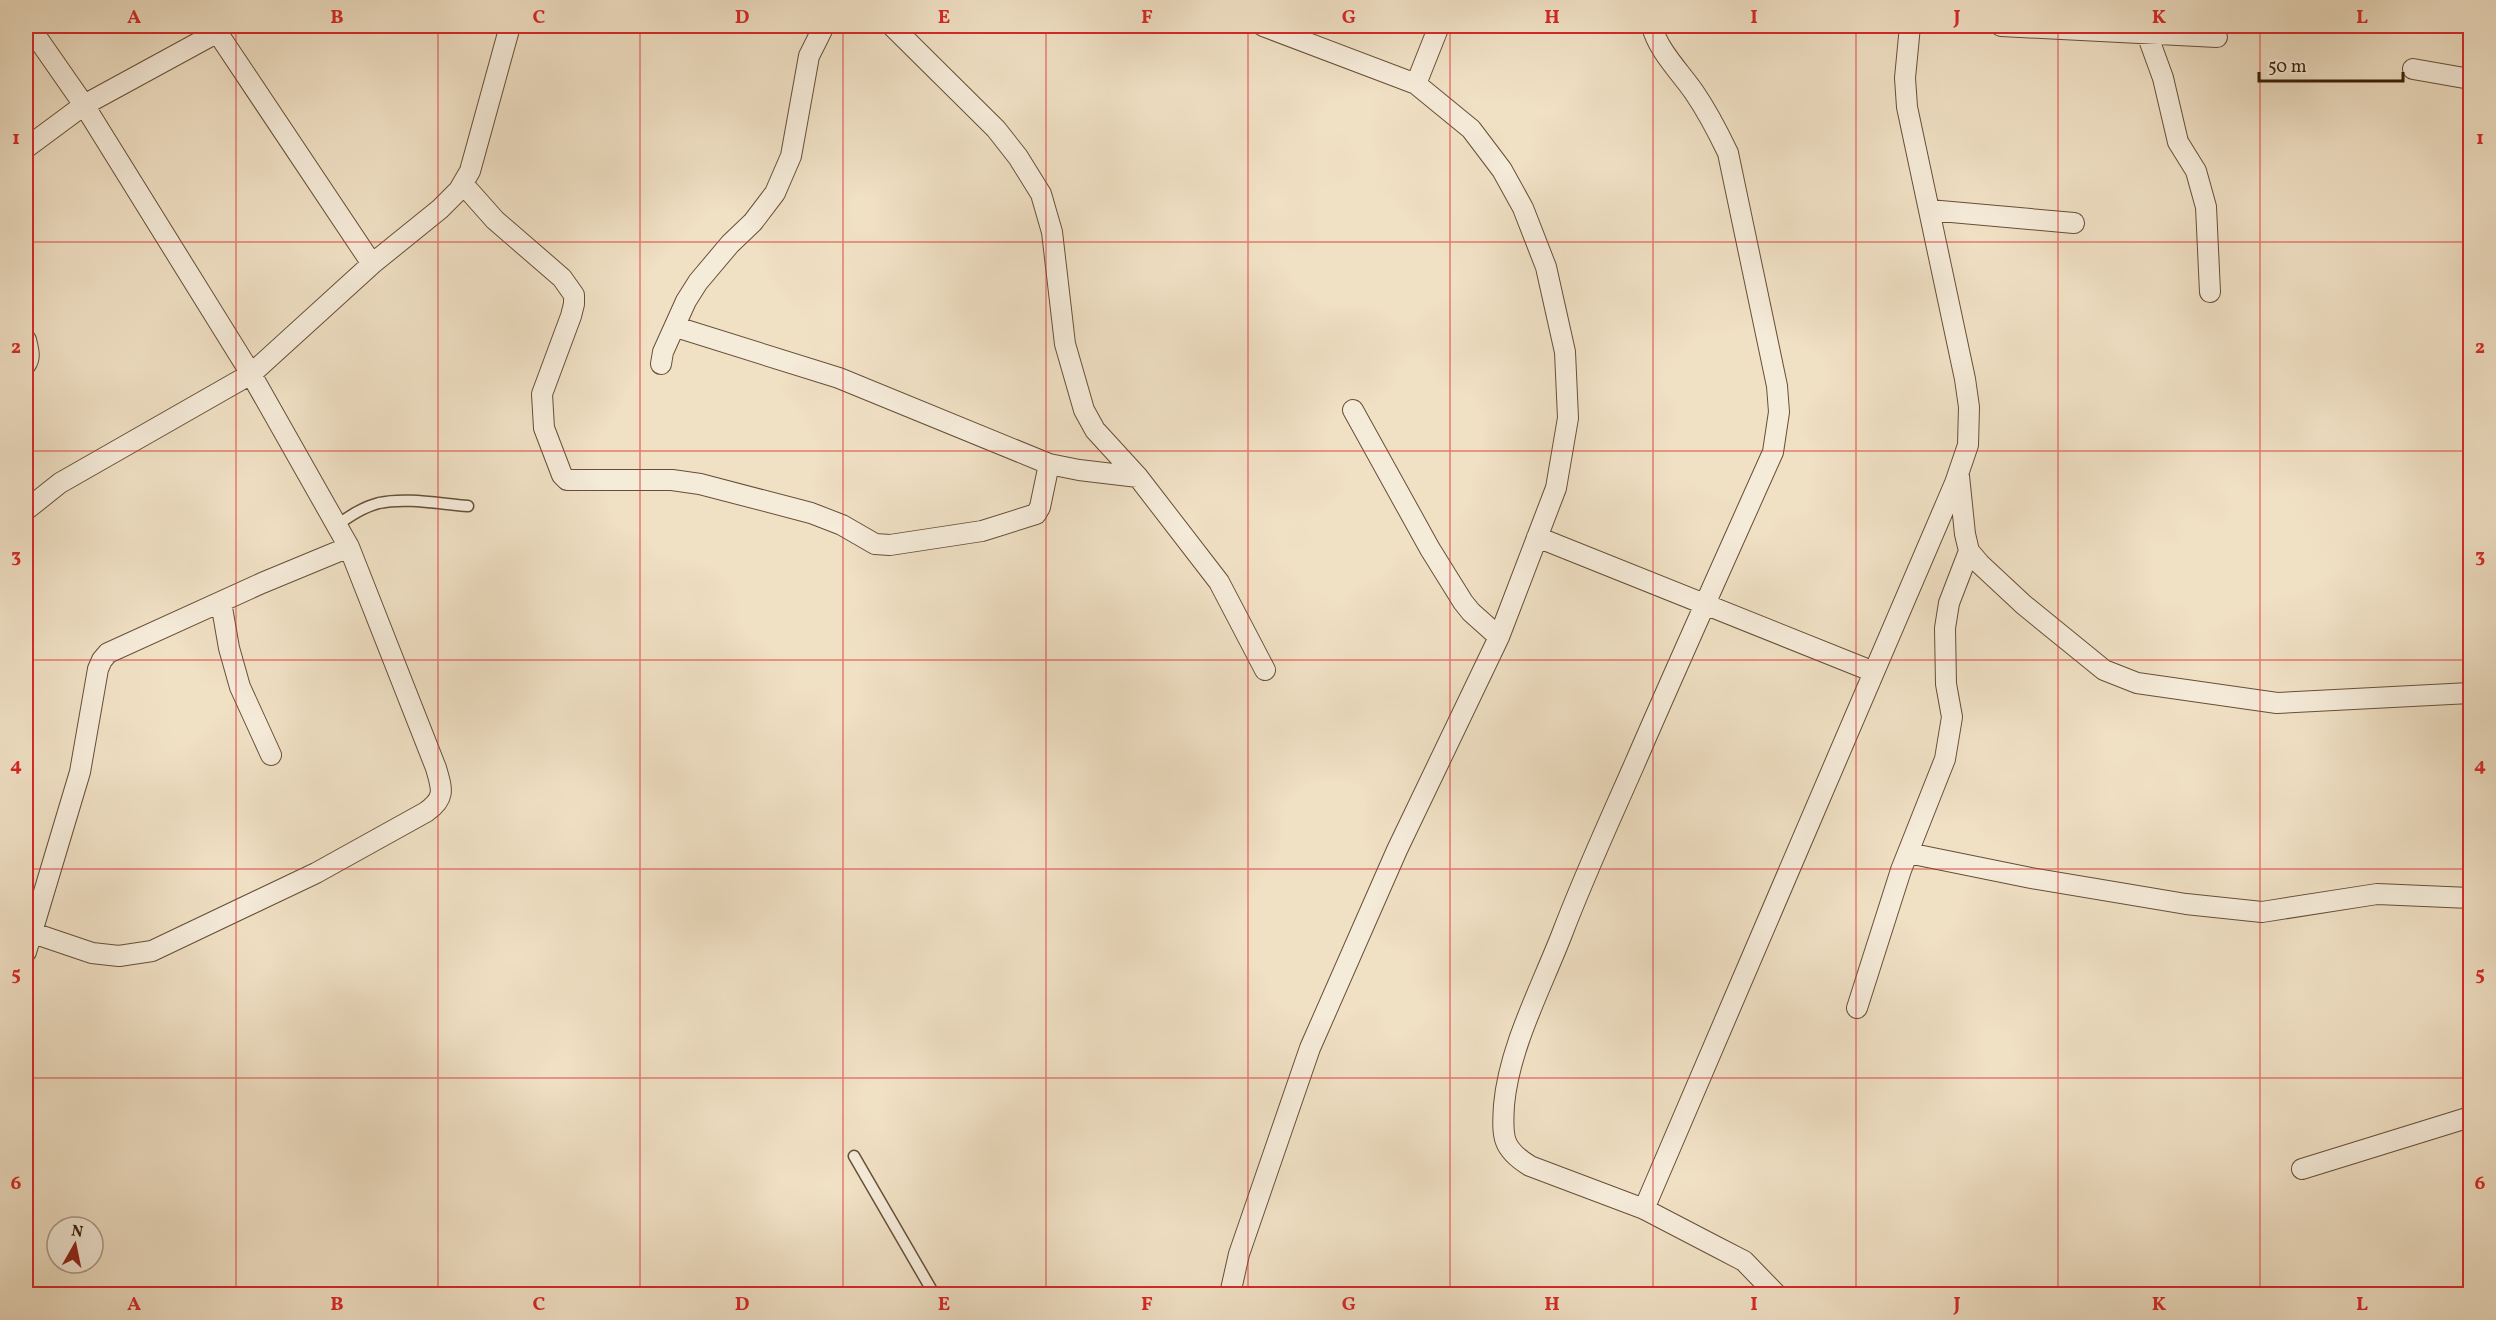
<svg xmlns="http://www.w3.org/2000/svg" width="2496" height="1320" font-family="Vollkorn,serif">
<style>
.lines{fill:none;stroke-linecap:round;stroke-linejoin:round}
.service-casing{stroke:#674f37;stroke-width:13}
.minor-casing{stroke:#674f37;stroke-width:22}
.service{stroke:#f5ebd9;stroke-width:10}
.minor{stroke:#f5ebd9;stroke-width:20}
.grid{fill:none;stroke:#d62828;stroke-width:1.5;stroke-opacity:0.55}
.neatline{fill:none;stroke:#d62828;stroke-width:2}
.grid-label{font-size:20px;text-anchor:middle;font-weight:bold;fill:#d62828}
</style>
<rect width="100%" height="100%" fill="#f0e0c4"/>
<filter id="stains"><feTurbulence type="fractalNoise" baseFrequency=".00333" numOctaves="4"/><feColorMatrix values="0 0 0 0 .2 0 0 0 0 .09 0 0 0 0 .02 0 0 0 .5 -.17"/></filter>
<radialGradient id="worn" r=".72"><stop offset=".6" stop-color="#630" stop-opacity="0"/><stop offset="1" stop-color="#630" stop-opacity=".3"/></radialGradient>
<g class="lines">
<!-- service casing -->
<g class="service-casing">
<path id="service" d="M337,525c13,-9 26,-18 42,-22 27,-6 61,1 89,3
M854,1156l80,138"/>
</g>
<!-- minor casing -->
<g class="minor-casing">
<path id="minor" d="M29,26l55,79 167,269 98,173 87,221c6,21 10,30 -10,44l-110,61 -164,78 -33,5 -27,-3 -59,-20
M213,26l159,238
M892,26l104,103 22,28 23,37 11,38 13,112 19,66 11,20 43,47 81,105 46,88
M1652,26c5,23 28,46 42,66 13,19 24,40 34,61l49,233 2,26 -6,40c-46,103 -93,207 -138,311 -25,57 -51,113 -73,171 -21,54 -53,114 -58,171 -2,32 -2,44 26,61l114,43 73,38 27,14 32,33
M2001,26l216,11
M2147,34l16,44 15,64 18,29 10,36 4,85
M2413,69l57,10
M1416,84l23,-58
M26,148l58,-43 134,-73 5,-6
M463,184l32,36 67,58 12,17v9l-3,12 -29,78 2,34 18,47 5,5h105l28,4 111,29 31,12 33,19 15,1 92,-14 54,-17 4,-7 9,-43
M1929,210l145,13
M676,327l163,51 210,86 30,6 59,7
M26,340c2,9 5,17 0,24
M661,364l2,-12 23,-51 12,-19 32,-38 23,-22 22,-29 16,-37 18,-100 15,-30
M1353,410l77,139 33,53 8,10 28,25
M1959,476l6,58 4,17 11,13 44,41 80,65 33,13 140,20 193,-10
M26,510l34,-27 191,-109 121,-110 68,-55 19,-19 11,-19 40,-145
M1537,537l337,135
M221,602l8,46 11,39 31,68
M1908,853l123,25 155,26 76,8 115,-18 93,4
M26,952l54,-180 18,-103 4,-9 6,-7 154,-70 87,-36
M1857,1008l44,-138 44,-111 7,-42 -6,-33 -1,-56 4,-25 20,-52
M2302,1169l168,-52
M1644,1209l311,-726 13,-38 1,-38 -4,-28 -58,-272 -2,-29 5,-52
M1230,1294l9,-40 71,-206 87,-198 102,-213 57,-149 12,-70 -3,-66 -19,-85 -23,-59 -21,-38 -31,-41 -55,-45 -153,-58"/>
</g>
<!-- service -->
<use href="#service" class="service"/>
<!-- minor -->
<use href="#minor" class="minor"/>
</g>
<!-- grid -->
<path class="grid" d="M236,26v1268M438,26v1268M640,26v1268M843,26v1268M1046,26v1268M1248,26v1268M1450,26v1268M1653,26v1268M1856,26v1268M2058,26v1268M2260,26v1268M26,242h2444M26,451h2444M26,660h2444M26,869h2444M26,1078h2444"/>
<!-- margin -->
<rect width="2496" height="1320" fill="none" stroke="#f0e0c4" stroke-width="66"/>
<!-- north arrow -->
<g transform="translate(75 1245) rotate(9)"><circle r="28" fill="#f5ebd9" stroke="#aa9985" stroke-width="1.5"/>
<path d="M0-4.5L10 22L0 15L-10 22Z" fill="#8f2418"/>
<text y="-9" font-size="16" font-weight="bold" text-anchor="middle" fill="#391f08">N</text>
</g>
<!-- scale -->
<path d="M2259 72v9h144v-9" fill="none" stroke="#391f08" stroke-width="3"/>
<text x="2268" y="72" font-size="18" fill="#391f08" stroke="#f5ebd9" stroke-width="4.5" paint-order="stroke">50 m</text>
<rect x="33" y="33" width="2430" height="1254" class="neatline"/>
<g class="grid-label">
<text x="134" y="23">A</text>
<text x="337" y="23">B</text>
<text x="539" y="23">C</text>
<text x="742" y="23">D</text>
<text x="944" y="23">E</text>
<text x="1147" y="23">F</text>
<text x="1349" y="23">G</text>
<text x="1552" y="23">H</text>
<text x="1754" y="23">I</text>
<text x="1957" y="23">J</text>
<text x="2159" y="23">K</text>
<text x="2362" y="23">L</text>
<text x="16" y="144">1</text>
<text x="2480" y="144">1</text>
<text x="16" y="353">2</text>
<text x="2480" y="353">2</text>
<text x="16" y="562">3</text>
<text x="2480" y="562">3</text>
<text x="16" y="771">4</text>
<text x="2480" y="771">4</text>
<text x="16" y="980">5</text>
<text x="2480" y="980">5</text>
<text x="16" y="1189">6</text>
<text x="2480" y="1189">6</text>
<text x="134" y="1310">A</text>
<text x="337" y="1310">B</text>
<text x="539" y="1310">C</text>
<text x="742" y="1310">D</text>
<text x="944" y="1310">E</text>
<text x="1147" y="1310">F</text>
<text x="1349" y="1310">G</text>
<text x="1552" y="1310">H</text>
<text x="1754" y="1310">I</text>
<text x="1957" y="1310">J</text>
<text x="2159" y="1310">K</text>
<text x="2362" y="1310">L</text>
</g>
<rect width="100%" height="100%" filter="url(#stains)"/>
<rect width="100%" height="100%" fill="url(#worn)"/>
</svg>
